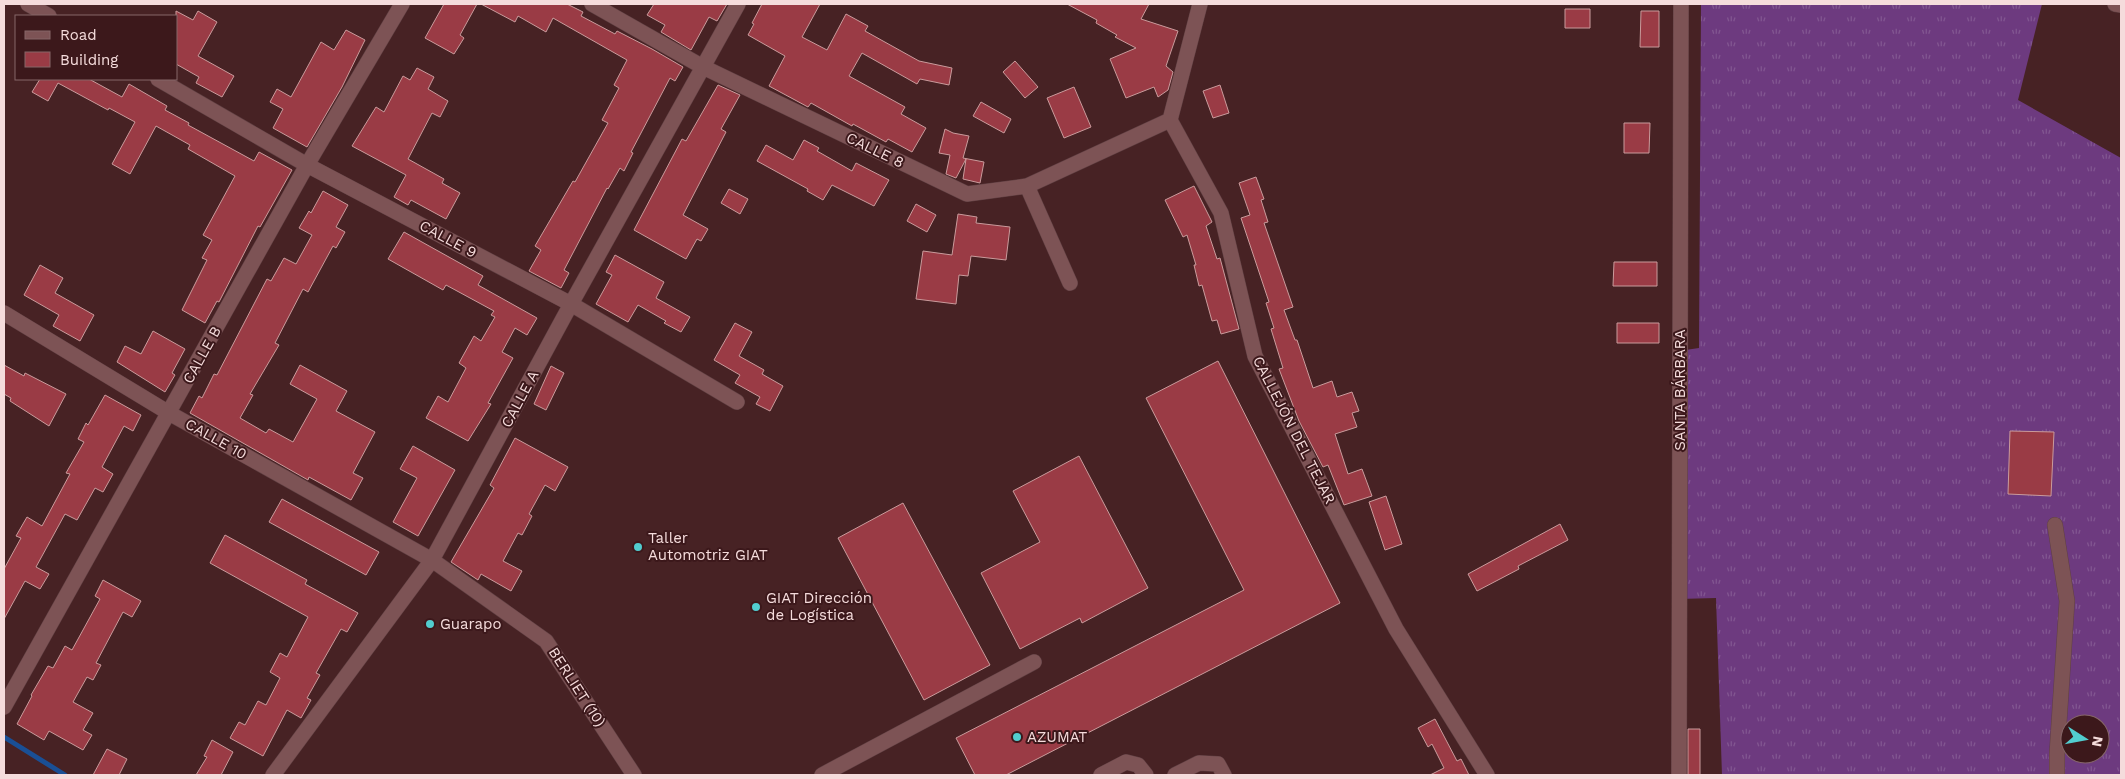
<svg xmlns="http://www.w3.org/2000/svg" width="2125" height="779" font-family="'Work Sans',sans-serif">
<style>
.grass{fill:url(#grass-tufts);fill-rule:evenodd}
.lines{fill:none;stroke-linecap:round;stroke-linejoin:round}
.stream{stroke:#1a4f95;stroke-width:5}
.building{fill:#9a3b45;stroke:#ca9b9c}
.minor-casing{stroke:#604043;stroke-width:16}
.minor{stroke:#7d5355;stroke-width:15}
.poi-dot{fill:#52cdcf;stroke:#3c181b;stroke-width:2}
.labels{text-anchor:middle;stroke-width:4;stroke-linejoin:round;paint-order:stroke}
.street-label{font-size:15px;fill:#f5dcdc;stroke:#3c181b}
.poi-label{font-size:15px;fill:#f5dcdc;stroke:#3c181b;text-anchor:start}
</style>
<defs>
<pattern id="grass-tufts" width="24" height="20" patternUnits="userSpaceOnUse" patternTransform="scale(1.25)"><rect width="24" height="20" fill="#6d3a7f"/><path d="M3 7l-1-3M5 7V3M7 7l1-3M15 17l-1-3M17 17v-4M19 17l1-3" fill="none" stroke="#825691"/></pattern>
</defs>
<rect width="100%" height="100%" fill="#472224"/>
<!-- grass -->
<path class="grass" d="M1701,4h341l-24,96 103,58v616l-2,1h-397l-6,-177 -38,1 -6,-247 27,-4zM2070,724h30v30h-30z"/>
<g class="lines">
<!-- stream -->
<path class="stream" d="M4,737l61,38"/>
</g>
<!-- building -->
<path class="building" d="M444,4h33l-17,31 4,3 -10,16 -29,-16z
M481,4h86l16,8 -2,4 34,18 2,-3 35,18 31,18 -8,14 -5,-3 -39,74 2,1 -9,18 -4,-3 -12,21 -1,-1 -43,82 5,3 -8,15 -32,-17 12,-21 -6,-4 38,-65 2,1 33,-59 -6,-3 17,-32 -5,-3 13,-25 -74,-42 -7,14 -28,-16 -3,6z
M654,4h73l-10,17 -8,-4 -18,33 -30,-18 4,-7 -18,-10z
M762,4h58l-18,33 25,13 19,-36 22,12 -3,5 54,30 33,7 -3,17 -29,-6 -3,5 -55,-31 -13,23 56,31 -4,7 25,14 -14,24 -24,-13 -2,3 -33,-18 -1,2 -41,-23 -3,4 -39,-21 16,-30 -37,-21 6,-11 -2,-1z
M1067,4h82l-8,15 37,12 -12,35 7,6 -5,18 -10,7 -4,-10 -28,11 -16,-39 26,-11 -21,-11 2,-2 -21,-12 1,-3z
M1565,9h25v19h-25z
M176,11l17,9 5,-9 19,11 -19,34 36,20 -12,21 -26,-14 3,-6 -23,-13z
M1641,11h18v36h-19z
M346,30l19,10 -23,47 -35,60 -34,-19 10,-19 -13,-7 7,-13 14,8 30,-55 13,8z
M1015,61l23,26 -13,11 -22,-26z
M417,68l17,9 -6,12 20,12 -8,16 -8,-4 -24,46 36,20 -2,4 18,10 -14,26 -35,-19 -3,5 -14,-8 12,-22 -54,-29 24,-39 8,5 19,-36 7,4z
M40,79h49l33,18 7,-13 38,22 -2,4 24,13 -1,2 66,36 5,-9 33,18 -32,57 -2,-1 -39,76 -2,-1 -12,22 -23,-13 25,-50 -5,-2 10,-18 -9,-5 32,-59 -47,-27 2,-4 -34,-19 -26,48 -18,-10 23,-42 -26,-14 -1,2 -50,-27 -10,18 -16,-9z
M718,85l22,10 -19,34 5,3 -43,83 25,14 -7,12 -4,-2 -11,20 -52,-29 48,-91 4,2z
M1220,85l9,28 -16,5 -10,-27z
M1074,87l17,40 -27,11 -17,-40z
M981,102l30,17 -7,14 -31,-17z
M1624,123h26l-1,30h-25z
M945,129l8,4 16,3 -6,22 21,4 -4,21 -17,-4 3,-20 -10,19 -10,-4 4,-19 -11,-2z
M804,140l15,8 -2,3 35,20 4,-8 33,17 -15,26 -42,-21 -9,15 -16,-9 1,-2 -51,-28 9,-16 27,15z
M1256,177l8,22 -3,1 7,22 -4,1 29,84 -9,3 11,30h2l16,48 19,-7 5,16 15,-5 7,19 -7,2 5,14 -22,7 13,40 14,-5 10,27 -28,9 -16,-40 -5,2 -24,-46 -20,-52 4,-1 -12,-39 3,-1 -8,-25 3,-1 -28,-84 9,-3 -11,-32z
M1194,186l18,36 -6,4 11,33 3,-1 19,71 -18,5 -4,-14 -5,1 -10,-36 -3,1 -5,-21h2l-9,-30 -4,2 -18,-37z
M729,189l19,10 -8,15 -19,-11z
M323,191l25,14 -12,22 9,5 -9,16 -3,-2 -25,46 -5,-3 -28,54 4,2 -29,49 3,1 -13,23 26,15 3,-4 24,13 24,-43 -27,-15 10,-19 47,26 -11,20 39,21 -22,41 10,5 -12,22 -42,-23 -1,3 -118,-67 9,-17 3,2 12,-24 3,1 50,-96 4,2 13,-23 12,6 16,-29 -13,-7 10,-17 2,2z
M916,204l20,11 -9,17 -20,-11z
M958,214l19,3 -1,6 34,4 -4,33 -35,-4 -3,20 -9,-1 -3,29 -40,-5 7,-48 29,4z
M404,232l79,44 -5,9 59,33 -10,17 -12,-7 -13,24 11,6 -25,45 3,1 -23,37 -42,-23 12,-22 10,6 18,-34 -7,-5 15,-27 7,5 14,-24 -4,-2 3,-4 -48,-26 -3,5 -55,-31z
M615,255l49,27 -8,16 34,19 -9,15 -17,-9 2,-2 -28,-16 -10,17 -32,-18 16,-29 -6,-3z
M1614,262h43v24h-44z
M40,265l23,13 -8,15 39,22 -14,26 -27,-15 6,-11 -35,-20z
M735,323l17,9 -13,24 25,14 -2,4 21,12 -13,25 -14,-7 4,-7 -25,-14 5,-8 -26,-15z
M1617,323h42v20h-42z
M153,331l32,18 -13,24 3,2 -10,17 -48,-30 8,-16 16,8z
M1218,361l122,242 -334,172h-31l-19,-37 288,-148 -98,-192z
M4,365l20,11 1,-3 41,21 -17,32 -39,-25 1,-3 -7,-4z
M551,366l13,7 -18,37 -12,-6z
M105,395l36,20 -8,16 -9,-5 -22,41 11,7 -10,18 -8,-4 -18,32 -12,-6 -29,53 13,7 -9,15 -15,-8 -21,38v-50l17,-31 -5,-2 11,-19 15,9 28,-52 -4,-1 18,-31 -6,-3 8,-16 2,2z
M2010,431l44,1 -3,64 -43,-2z
M515,438l53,29 -13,24 -10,-6 -16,29 3,2 -10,19 -4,-2 -15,28 19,10 -11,20 -30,-17 -3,6 -27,-18 43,-74 -4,-3z
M413,446l42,24 -37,66 -25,-14 24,-44 -17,-9z
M1079,456l69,132 -66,35 -2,-5 -60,31 -39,-76 59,-31 -27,-51z
M1386,496l16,48 -17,6 -16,-48z
M282,499l97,53 -13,23 -97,-53z
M903,503l87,162 -66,35 -86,-162z
M1560,524l8,16 -50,26 1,3 -42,22 -9,-17z
M225,535l82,45 -2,4 53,29 -11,19 -6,-3 -25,44 4,2 -13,23 4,2 -10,18 -14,-8 -24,46 -33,-18 9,-16 6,3 13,-24 8,4 14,-27 -10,-6 10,-19 7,4 21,-40 -98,-54z
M103,580l38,21 -9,16 -9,-5 -27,51 5,2 -8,15 -6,-3 -14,25 20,11 -10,17 9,5 -9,15 -34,-19 -5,9 -27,-16 15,-28 -1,-1 17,-29 5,2 12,-22 7,4 28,-51 -5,-3z
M1435,719l22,42 4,-2 8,16h-39l14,-7 -12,-24 -4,3 -10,-19z
M1688,729h12v46h-12z
M212,740l21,12 -12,23h-25l11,-18 -3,-1z
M107,749l20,10 -8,16h-26z"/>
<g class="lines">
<!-- minor casing -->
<g class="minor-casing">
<path id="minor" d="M28,4l21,12
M592,4l111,63 264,127 60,-8 143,-66
M1200,4l-30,116 51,93 34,143 141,273 91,146
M2115,4l6,1
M158,79l149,86 264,139 166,98
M1027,186l43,97
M4,313l165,100 263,147 114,81 88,134
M2055,525l12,76 -10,153v21
M4,707l303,-542 95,-161
M273,775l159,-215 139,-256 167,-300
M822,775l212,-113
M1101,775l25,-13 12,3 8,10
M1175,775l24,-12 19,1 6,11
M1679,775l2,-771"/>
</g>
<!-- minor -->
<use href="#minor" class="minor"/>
</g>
<!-- markers -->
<g class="poi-dot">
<circle cx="638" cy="547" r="5"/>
<circle cx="756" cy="607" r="5"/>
<circle cx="430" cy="624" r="5"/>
<circle cx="1017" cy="737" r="5"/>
</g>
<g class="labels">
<!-- street labels -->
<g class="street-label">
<text transform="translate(875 150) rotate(26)" y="5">CALLE 8</text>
<text transform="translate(448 239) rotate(28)" y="5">CALLE 9</text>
<text transform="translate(202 355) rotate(-61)" y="5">CALLE B</text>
<text transform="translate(1680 390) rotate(-90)" y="5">SANTA BÁRBARA</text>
<text transform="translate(520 399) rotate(-62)" y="5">CALLE A</text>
<text transform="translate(1294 430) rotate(63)" y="5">CALLEJÓN DEL TEJAR</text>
<text transform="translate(216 439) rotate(29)" y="5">CALLE 10</text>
<text transform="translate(577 687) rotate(57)" y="5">BERLIET (10)</text>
</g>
<!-- poi labels -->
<g class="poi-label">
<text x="648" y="543">Taller<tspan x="648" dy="17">Automotriz GIAT</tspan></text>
<text x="766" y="603">GIAT Dirección<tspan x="766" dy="17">de Logística</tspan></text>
<text x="440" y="629">Guarapo</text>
<text x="1027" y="742">AZUMAT</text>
</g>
</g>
<!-- border -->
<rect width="2125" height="779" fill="none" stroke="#f5dcdc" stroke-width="10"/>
<!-- legend -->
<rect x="15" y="15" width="162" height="65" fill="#3c181b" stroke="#866668"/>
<rect x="25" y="31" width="25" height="8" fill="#7d5355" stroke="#866668"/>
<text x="60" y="40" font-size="15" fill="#f5dcdc">Road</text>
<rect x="25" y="52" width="25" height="15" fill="#9a3b45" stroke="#866668"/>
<text x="60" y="65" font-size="15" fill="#f5dcdc">Building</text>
<!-- north arrow -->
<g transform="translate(2085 739) rotate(101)"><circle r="24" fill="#3c181b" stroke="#866668"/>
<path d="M0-4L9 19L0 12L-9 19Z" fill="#52cdcf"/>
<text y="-8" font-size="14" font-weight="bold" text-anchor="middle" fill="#f5dcdc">N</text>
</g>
</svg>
